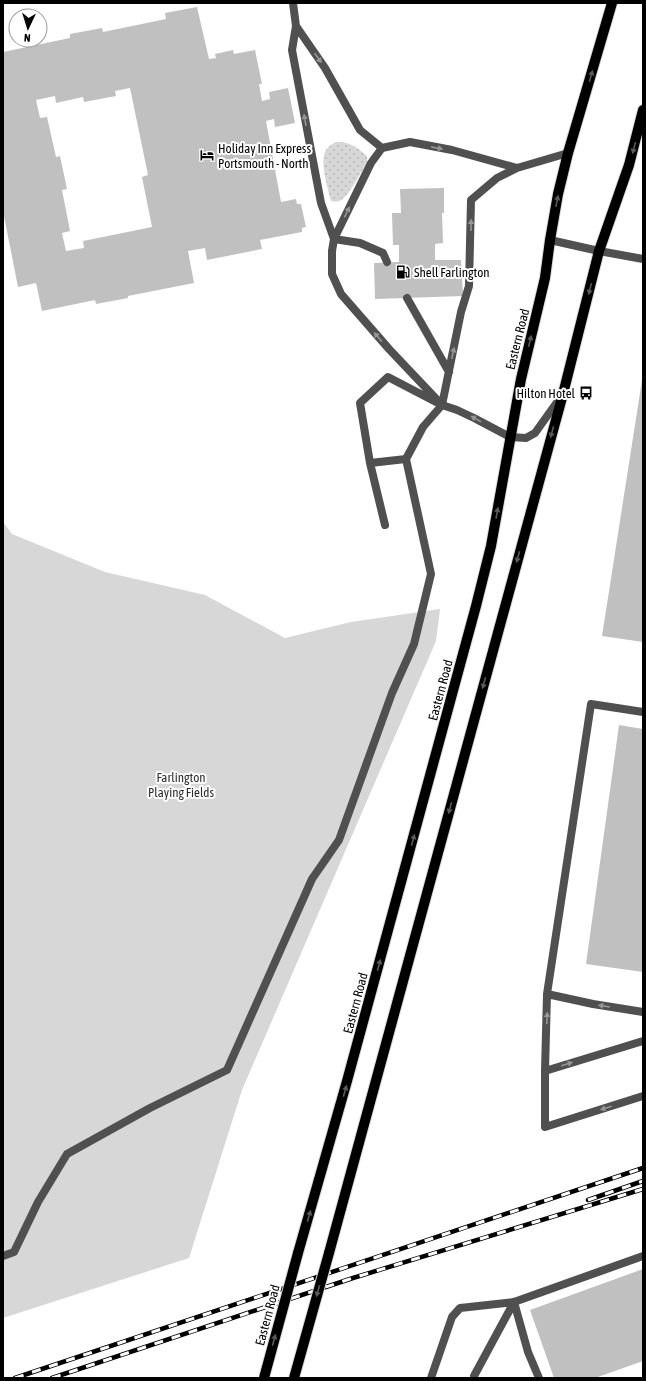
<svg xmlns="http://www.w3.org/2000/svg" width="646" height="1381" font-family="'Asap Condensed',sans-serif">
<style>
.grass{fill:url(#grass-dots)}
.park{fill:#d7d7d7}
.building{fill:#c0c0c0;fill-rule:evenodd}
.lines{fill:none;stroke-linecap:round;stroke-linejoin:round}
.primary-casing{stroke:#dbdbdb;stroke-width:12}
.lane{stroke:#505050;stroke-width:8}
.street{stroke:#505050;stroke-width:8}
.primary{stroke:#000;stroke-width:10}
.rail-casing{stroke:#000;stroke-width:4.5}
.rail{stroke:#fff;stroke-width:3;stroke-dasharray:9;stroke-linecap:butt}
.primary-bridge-casing{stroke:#dbdbdb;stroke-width:12;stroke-linecap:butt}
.primary-bridge{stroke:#000;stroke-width:10}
.oneway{fill:#969696}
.oneway2{fill:#595959}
.labels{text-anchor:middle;stroke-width:4;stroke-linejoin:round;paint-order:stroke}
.poi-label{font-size:13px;fill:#000;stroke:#fff;text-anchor:start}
.street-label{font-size:13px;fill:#000;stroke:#fff}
.park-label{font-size:13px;fill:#2e2e2e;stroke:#fff}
</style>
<defs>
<pattern id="grass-dots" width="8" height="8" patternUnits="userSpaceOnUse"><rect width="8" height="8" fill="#d7d7d7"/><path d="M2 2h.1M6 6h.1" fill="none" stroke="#b7b7b7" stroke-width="1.8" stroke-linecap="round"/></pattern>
</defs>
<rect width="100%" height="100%" fill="#fff"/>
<!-- grass -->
<path class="grass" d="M336,142c13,-1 22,6 31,14v6c-5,8 -18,34 -26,38 -3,2 -6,2 -10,1 -3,-12 -12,-40 -5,-51 3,-4 6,-6 10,-8z"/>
<!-- park -->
<path class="park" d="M3,522l9,12 93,38 100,23 80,43 66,-16 89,-13 -4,32 -194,449 -53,168 -186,60z"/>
<!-- building -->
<path class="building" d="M197,7l12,52 7,-1 -1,-4 18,-4 1,4 21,-4 7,34h-3l3,17 8,-2 -1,-7 19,-4 7,35 -20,4 -1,-8 -8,2 15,81 15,-3 1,5h4l5,23 -4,1v4l-42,8 2,9 -55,11 -2,-12 -17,3 6,32 -66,13v2l-32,6 -1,-4 -53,11 -6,-28 -18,4 -15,-76v-159l67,-14v-4l32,-6 1,4 63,-13 -1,-6zM130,88l18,87 -6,2 10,50 -69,14 1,7 -18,3 -4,-18 8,-2 -8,-41 5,-1 -7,-33 -4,1 -9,-40 -7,1 -4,-18 19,-4 1,7 27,-6 1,5 32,-6 -1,-5z
M444,188v25h-2l1,30 -8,1v16h26l2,36 -88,3 -1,-36 25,-1v-17h-6l-1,-32h9l-1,-24z
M642,380h1v262l-41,-6z
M619,725l24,4v243l-57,-8z
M643,1269v92l-48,17h-41l-24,-68z"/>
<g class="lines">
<!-- primary casing -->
<g class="primary-casing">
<path id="primary" d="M298,1253l49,-172 129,-475 15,-60 30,-167 24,-101 5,-38 8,-46 10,-41 44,-150
M329,1253l234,-859 36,-143 30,-86 14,-55"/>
</g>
<!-- lane -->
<path class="lane" d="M293,3l3,23 -4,24 29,153 13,36 26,4 23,10 4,9
M296,26l29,42 35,62 22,18
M407,298l42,74
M560,398l-25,35 -9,5 -16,-1 -36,-19 -17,-8 -15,-5 -53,-56 -48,-55 -9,-20v-23l2,-12 37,-76 11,-15 28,-6 42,8 65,18 51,-15
M370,463l36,-4
M385,525l-15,-62 -10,-60 28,-26 48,25
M547,994l46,10 50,8
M643,1041l-98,30v56l98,-31
M545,1071l2,-77 44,-290 52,8
M3,1256l11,-4 24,-50 29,-48 83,-46 77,-38 85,-191 27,-39 53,-147 22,-49 17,-70 -25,-115 17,-32 19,-22 19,-93 8,-26 2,-86 26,-22 20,-10
M474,1376l40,-74 14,50 11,26
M431,1378l21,-61 8,-9 54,-6 129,-46"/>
<!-- street -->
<path class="street" d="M550,240l49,11 44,8"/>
<!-- primary -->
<use href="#primary" class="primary"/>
<!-- rail casing -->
<g class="rail-casing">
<path id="rail" d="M588,1200l55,-19
M15,1378l628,-210
M52,1378l301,-100 290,-89"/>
</g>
<!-- rail -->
<use href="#rail" class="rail"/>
<!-- primary-bridge casing -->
<g class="primary-bridge-casing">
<path id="primary-bridge" d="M264,1378l34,-125
M294,1378l35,-125"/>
</g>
<!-- primary-bridge -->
<use href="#primary-bridge" class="primary-bridge"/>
</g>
<!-- one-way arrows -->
<defs><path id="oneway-solid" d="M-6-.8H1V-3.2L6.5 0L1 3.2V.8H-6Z"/></defs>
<g class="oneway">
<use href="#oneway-solid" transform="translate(318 58) rotate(55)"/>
<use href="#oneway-solid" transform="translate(305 120) rotate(-100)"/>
<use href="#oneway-solid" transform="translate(437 148) rotate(11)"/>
<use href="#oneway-solid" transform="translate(347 212) rotate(-64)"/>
<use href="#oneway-solid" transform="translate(471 225) rotate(-89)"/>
<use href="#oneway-solid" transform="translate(378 337) rotate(-131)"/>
<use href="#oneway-solid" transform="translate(453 353) rotate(-78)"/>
<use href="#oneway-solid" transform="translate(476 419) rotate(-151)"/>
<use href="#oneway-solid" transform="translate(604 1006) rotate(-171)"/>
<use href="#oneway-solid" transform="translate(547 1018) rotate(-88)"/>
<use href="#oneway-solid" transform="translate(567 1064) rotate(-17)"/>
<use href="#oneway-solid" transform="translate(606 1108) rotate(162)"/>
</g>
<g class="oneway2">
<use href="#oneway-solid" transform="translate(591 76) rotate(-74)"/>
<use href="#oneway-solid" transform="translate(634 148) rotate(104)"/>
<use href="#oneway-solid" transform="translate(557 201) rotate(-79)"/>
<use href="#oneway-solid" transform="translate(590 289) rotate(104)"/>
<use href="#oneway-solid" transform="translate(530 341) rotate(-76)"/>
<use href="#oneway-solid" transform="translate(552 432) rotate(105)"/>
<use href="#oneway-solid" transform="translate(497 513) rotate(-80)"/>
<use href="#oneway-solid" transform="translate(518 557) rotate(105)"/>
<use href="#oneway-solid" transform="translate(484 683) rotate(105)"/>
<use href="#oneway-solid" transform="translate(450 808) rotate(105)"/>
<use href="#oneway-solid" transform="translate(413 840) rotate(-75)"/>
<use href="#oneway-solid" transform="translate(379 965) rotate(-75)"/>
<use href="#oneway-solid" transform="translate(345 1091) rotate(-74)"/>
<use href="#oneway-solid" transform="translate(309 1216) rotate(-74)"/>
<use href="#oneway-solid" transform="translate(318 1291) rotate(106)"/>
<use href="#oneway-solid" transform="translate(274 1340) rotate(-75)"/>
</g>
<!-- icons -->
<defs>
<g id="hotel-bare" transform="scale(1.08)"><path d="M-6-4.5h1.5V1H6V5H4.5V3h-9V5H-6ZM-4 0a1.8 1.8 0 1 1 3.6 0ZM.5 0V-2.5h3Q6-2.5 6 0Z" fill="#000" stroke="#fff" stroke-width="2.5" paint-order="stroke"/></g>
<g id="fuel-bare" transform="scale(1.08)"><path d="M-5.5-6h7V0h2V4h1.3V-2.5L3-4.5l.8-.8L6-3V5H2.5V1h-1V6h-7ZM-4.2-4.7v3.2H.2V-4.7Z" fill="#000" stroke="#fff" stroke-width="2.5" paint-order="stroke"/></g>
<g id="bus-bare" transform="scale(1.08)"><path d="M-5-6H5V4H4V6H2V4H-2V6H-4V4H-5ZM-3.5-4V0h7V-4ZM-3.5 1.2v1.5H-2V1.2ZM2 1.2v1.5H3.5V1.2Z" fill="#000" stroke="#fff" stroke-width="2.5" paint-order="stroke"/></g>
</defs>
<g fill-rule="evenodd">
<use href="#hotel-bare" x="207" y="155"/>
<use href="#fuel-bare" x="403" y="272"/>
<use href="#bus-bare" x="586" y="393"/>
</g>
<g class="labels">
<!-- poi labels -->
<g class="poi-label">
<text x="218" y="153">Holiday Inn Express<tspan x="218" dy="15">Portsmouth - North</tspan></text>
<text x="414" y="277">Shell Farlington</text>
<text x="575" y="398" text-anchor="end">Hilton Hotel</text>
</g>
<!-- street labels -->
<g class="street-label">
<text transform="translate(517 339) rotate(-76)" y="5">Eastern Road</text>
<text transform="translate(440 690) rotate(-75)" y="5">Eastern Road</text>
<text transform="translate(355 1003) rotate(-75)" y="5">Eastern Road</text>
<text transform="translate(267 1315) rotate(-75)" y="5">Eastern Road</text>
</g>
<!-- park labels -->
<g class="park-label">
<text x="181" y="782">Farlington<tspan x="181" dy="15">Playing Fields</tspan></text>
</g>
</g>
<!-- border -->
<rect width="646" height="1381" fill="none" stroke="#000000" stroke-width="8"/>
<!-- north arrow -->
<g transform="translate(28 28) rotate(184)"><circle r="19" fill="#ffffff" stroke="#999999"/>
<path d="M0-3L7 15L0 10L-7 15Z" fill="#000000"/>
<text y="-6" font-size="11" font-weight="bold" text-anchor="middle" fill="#000000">N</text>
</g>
</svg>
